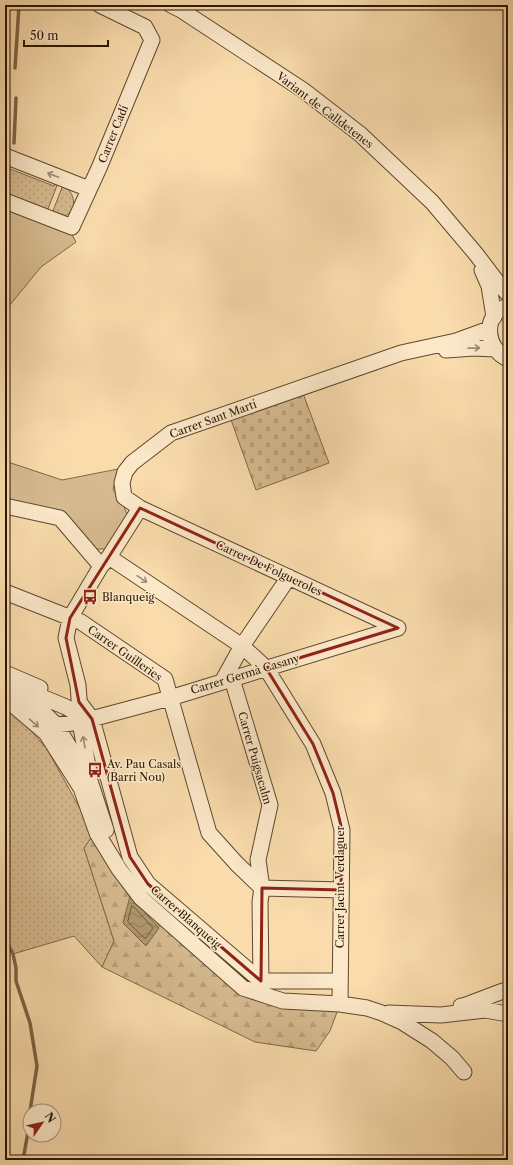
<svg xmlns="http://www.w3.org/2000/svg" width="513" height="1165" font-family="'Libre Caslon Text',serif">
<style>
.grass{fill:url(#grass-dots);stroke:#806848}
.forest{fill:url(#forest-firs);stroke:#806848}
.cemetery{fill:url(#cemetery-stones);stroke:#806848}
.park{fill:#d6ba8f;stroke:#806848}
.water{fill:url(#water-waves);stroke:#7d6445}
.lines{fill:none;stroke-linecap:round;stroke-linejoin:round}
.shore{stroke:#6f583a;stroke-width:1}
.stream{stroke:#7d6445;stroke-width:3.5}
.minor-casing{stroke:#5e482c;stroke-width:17}
.minor{stroke:#fbe8c9;stroke-width:15}
.oneway{stroke:#9d8a6f}
.marked{fill:none;stroke:#8f2418;stroke-width:3;stroke-linejoin:round}
.labels{text-anchor:middle;stroke-width:3;stroke-linejoin:round;paint-order:stroke}
.street-label{font-size:11px;fill:#2b1702;stroke:#fbe8c9}
.poi-label{font-size:11px;fill:#2b1702;stroke:#fbe8c9;text-anchor:start}
</style>
<defs>
<pattern id="grass-dots" width="8" height="8" patternUnits="userSpaceOnUse"><rect width="8" height="8" fill="#d6ba8f"/><path d="M2 2h.1M6 6h.1" fill="none" stroke="#b89f7a" stroke-width="1.8" stroke-linecap="round"/></pattern>
<pattern id="forest-firs" width="22" height="20" patternUnits="userSpaceOnUse"><rect width="22" height="20" fill="#d6ba8f"/><path d="M5 1l3.5 6h-7zM16 11l3.5 6h-7z" fill="#b89f7a"/></pattern>
<pattern id="cemetery-stones" width="16" height="16" patternUnits="userSpaceOnUse"><rect width="16" height="16" fill="#d6ba8f"/><path d="M2 7V4a2 2 0 0 1 4 0v3zM10 15v-3a2 2 0 0 1 4 0v3z" fill="#b89f7a"/></pattern>
<pattern id="water-waves" width="16" height="10" patternUnits="userSpaceOnUse"><rect width="16" height="10" fill="#b39872"/><path d="M0 5q4-4 8 0t8 0" fill="none" stroke="#927b5b"/></pattern>
</defs>
<rect width="100%" height="100%" fill="#f9dbac"/>
<filter id="stains"><feTurbulence type="fractalNoise" baseFrequency=".005" numOctaves="4"/><feColorMatrix values="0 0 0 0 .2 0 0 0 0 .09 0 0 0 0 .02 0 0 0 .5 -.17"/></filter>
<radialGradient id="worn" r=".72"><stop offset=".6" stop-color="#630" stop-opacity="0"/><stop offset="1" stop-color="#630" stop-opacity=".3"/></radialGradient>
<!-- grass -->
<path class="grass" d="M5,167l49,19 2,-4 2,1 -12,31v-5l-41,-16z
M63,185c12,7 16,26 1,31 -4,1 -9,0 -13,0z
M5,709l14,8 28,32 47,85 -10,14 30,93 -12,26 -28,-31 -61,18 -8,-15z"/>
<!-- forest -->
<path class="forest" d="M94,834l47,64 102,90 97,16 -10,27 -14,20 -61,-9 -153,-75 12,-26 -30,-93z"/>
<!-- cemetery -->
<path class="cemetery" d="M301,388l28,75 -73,27 -27,-76z"/>
<!-- park -->
<path class="park" d="M5,207l66,26 5,9 -35,25 -36,44z
M5,461l57,19 56,-11 -5,21 10,14 5,13 -22,32h-13l-32,-34 -56,-17z"/>
<!-- water -->
<path class="water" d="M130,896l29,32 -13,18 -23,-23z"/>
<g class="lines">
<!-- shore -->
<path class="shore" d="M132,906l2,1 19,21 -7,10h-2l-16,-16z"/>
<!-- stream -->
<path class="stream" d="M15,68l4,-63
M14,143l2,-45
M5,939l8,15 3,14v13l14,42 7,43 -7,45
M23,1160l5,-28 2,-18"/>
<!-- minor casing -->
<g class="minor-casing">
<path id="minor" d="M171,5l10,5 122,80 57,44 72,68 44,52 22,29 10,11
M5,156l84,33
M5,201l67,26 27,-59 53,-128 -7,-13 -45,-22
M482,270l7,16 5,31
M508,306c-26,8 -23,43 0,53
M446,350l28,-2 21,1
M5,506l55,12 41,48
M109,557l133,89 24,22 47,76 20,49 9,37 -2,174
M5,592l76,30 84,57 44,154 28,31 25,24
M398,628l-258,-120 -16,-11 -2,-14 3,-11 7,-9 39,-30 230,-80 55,-12 33,-12
M5,673l35,15
M232,679l38,126 -12,55 4,28 -2,14 1,79
M222,682l20,-36 47,-69
M5,685l30,19 21,21 34,56 16,49
M25,690l41,17 8,5 6,10 9,50
M5,698l41,35 35,55 16,45 22,36 22,29 102,90 40,13 57,3 27,4 15,5 20,9 30,19 20,17 12,14
M79,702l13,17 38,138 18,27 113,97h79
M80,712l-2,-27 -12,-47 4,-20 31,-52 8,-9 31,-49
M56,725l24,-3 90,-24 228,-70
M262,888l79,2
M461,1006l5,-1 37,-14
M389,1013l52,2 44,-5 17,3"/>
</g>
<!-- minor -->
<use href="#minor" class="minor"/>
</g>
<!-- one-way arrows -->
<defs><path id="oneway-shaft" d="M-6 0H5M1.5-3L5.5 0L1.5 3" fill="none" stroke-width="1.6" stroke-linecap="round" stroke-linejoin="round"/></defs>
<g class="oneway">
<use href="#oneway-shaft" transform="translate(53 175) rotate(-159)"/>
<use href="#oneway-shaft" transform="translate(474 348) rotate(-1)"/>
<use href="#oneway-shaft" transform="translate(142 579) rotate(34)"/>
<use href="#oneway-shaft" transform="translate(34 723) rotate(41)"/>
<use href="#oneway-shaft" transform="translate(84 742) rotate(-100)"/>
</g>
<!-- marked area -->
<path class="marked" d="M140,508l258,120 -132,40 47,76 20,49 9,37 -1,60 -79,-2 -1,93 -113,-97 -18,-27 -38,-138 -13,-17 -13,-64 4,-20z"/>
<!-- icons -->
<defs>
<g id="bus-bare" transform="scale(1.2)"><path d="M-5-6H5V4H4V6H2V4H-2V6H-4V4H-5ZM-3.5-4V0h7V-4ZM-3.5 1.2v1.5H-2V1.2ZM2 1.2v1.5H3.5V1.2Z" fill="#8f2418" stroke="#fbe8c9" stroke-width="2.5" paint-order="stroke"/></g>
</defs>
<g fill-rule="evenodd">
<use href="#bus-bare" x="90" y="597"/>
<use href="#bus-bare" x="95" y="770"/>
</g>
<g class="labels">
<!-- street labels -->
<g class="street-label">
<text transform="translate(325 110) rotate(37)" y="4">Variant de Calldetenes</text>
<text transform="translate(113 134) rotate(-68)" y="4">Carrer Cadí</text>
<text transform="translate(213 419) rotate(-20)" y="4">Carrer Sant Martí</text>
<text transform="translate(269 568) rotate(25)" y="4">Carrer De Folgueroles</text>
<text transform="translate(125 653) rotate(35)" y="4">Carrer Guilleries</text>
<text transform="translate(245 674) rotate(-17)" y="4">Carrer Germà Casany</text>
<text transform="translate(255 758) rotate(74)" y="4">Carrer Puigsacalm</text>
<text transform="translate(340 887) rotate(-90)" y="4">Carrer Jacint Verdaguer</text>
<text transform="translate(186 917) rotate(41)" y="4">Carrer Blanqueig</text>
</g>
<!-- poi labels -->
<g class="poi-label">
<text x="102" y="601">Blanqueig</text>
<text x="107" y="768">Av. Pau Casals<tspan x="107" dy="13">(Barri Nou)</tspan></text>
</g>
</g>
<!-- margin -->
<rect width="513" height="1165" fill="none" stroke="#f9dbac" stroke-width="20"/>
<rect x="6" y="6" width="501" height="1153" fill="none" stroke="#2b1702" stroke-width="2"/>
<rect x="10" y="10" width="493" height="1145" fill="none" stroke="#2b1702"/>
<!-- north arrow -->
<g transform="translate(42 1123) rotate(56)"><circle r="19" fill="#fbe8c9" stroke="#a89479"/>
<path d="M0-3L7 15L0 10L-7 15Z" fill="#8f2418"/>
<text y="-6" font-size="11" font-weight="bold" text-anchor="middle" fill="#2b1702">N</text>
</g>
<!-- scale -->
<path d="M24 40v6h84v-6" fill="none" stroke="#2b1702" stroke-width="2"/>
<text x="30" y="40" font-size="12" fill="#2b1702" stroke="#fbe8c9" stroke-width="3" paint-order="stroke">50 m</text>
<rect width="100%" height="100%" filter="url(#stains)"/>
<rect width="100%" height="100%" fill="url(#worn)"/>
</svg>
